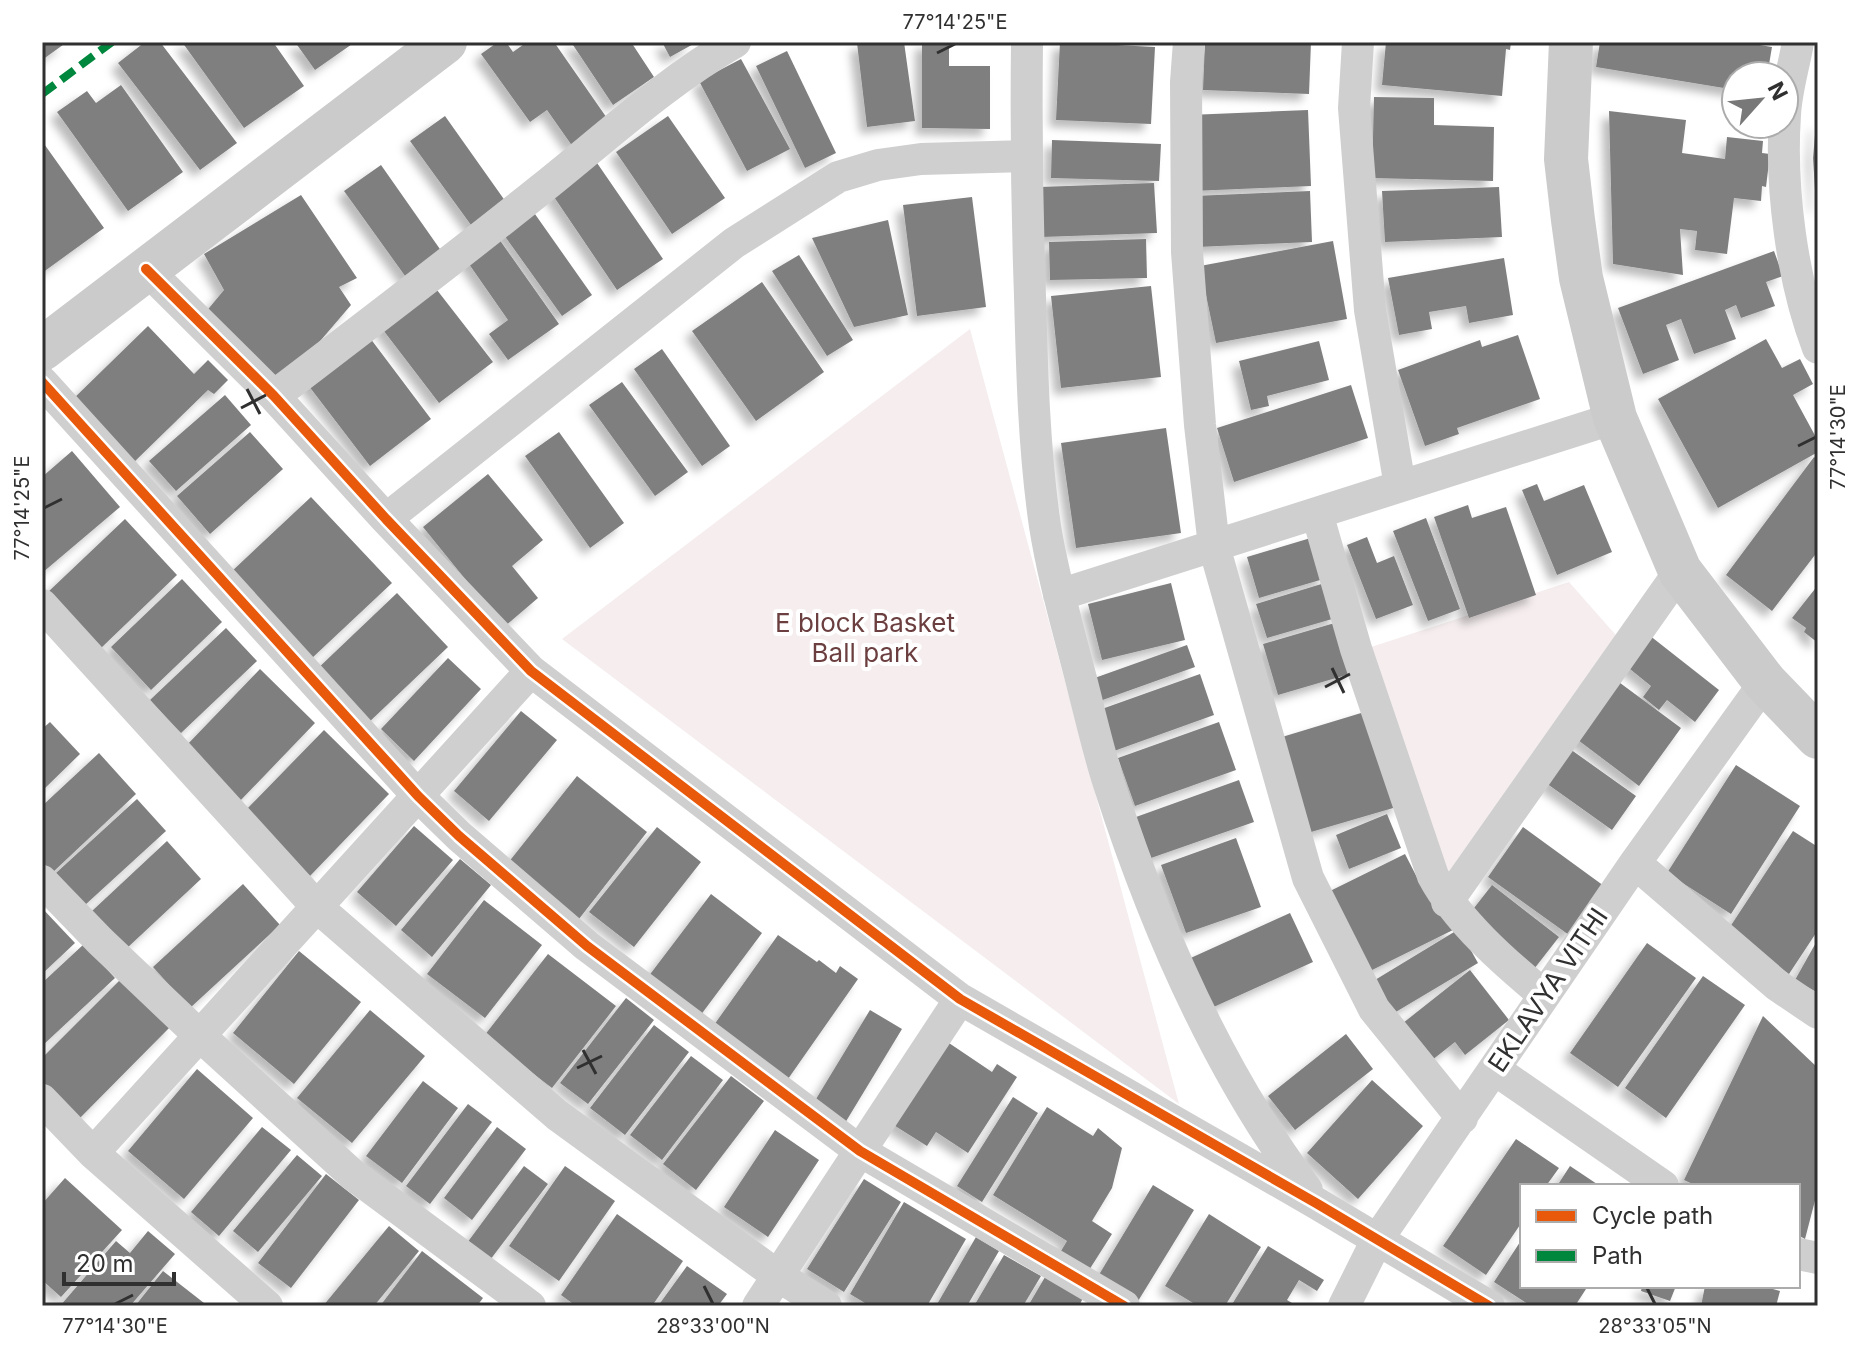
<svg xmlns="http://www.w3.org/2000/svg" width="1860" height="1348" font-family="Inter,sans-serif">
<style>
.green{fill:#f5edee}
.building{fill:#7f7f7f;filter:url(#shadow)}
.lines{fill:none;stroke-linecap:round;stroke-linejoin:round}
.street{stroke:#cfcfcf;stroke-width:32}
.secondary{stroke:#cbcbcb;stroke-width:44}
.quiet{stroke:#00873e;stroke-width:8;stroke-dasharray:16 8;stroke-linecap:butt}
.cycleway-casing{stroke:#fff;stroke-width:15}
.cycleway{stroke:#e8590c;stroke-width:10}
.ticks{fill:none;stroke:#303030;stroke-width:3}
.labels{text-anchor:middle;stroke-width:8;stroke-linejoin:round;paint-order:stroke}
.park-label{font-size:26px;fill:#6b3f3f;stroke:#fff}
.street-label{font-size:26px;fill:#303030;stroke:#fff}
.neatline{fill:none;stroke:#303030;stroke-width:3}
.ticks-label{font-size:20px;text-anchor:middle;fill:#303030}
</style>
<defs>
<filter id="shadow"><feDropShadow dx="-7" dy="7" stdDeviation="4" flood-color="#0004"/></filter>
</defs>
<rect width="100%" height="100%" fill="#fff"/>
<!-- green -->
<path class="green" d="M970,329l209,775 -617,-465z
M1569,582l53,60 -184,248 -85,-237z"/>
<!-- building -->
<path class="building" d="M42,42h25l-25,18z
M145,42h15l77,101 -37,27 -82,-107z
M182,42h91l31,44 -60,42z
M295,42h60l-40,28z
M498,42h8l7,10 14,-10h27l55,79 -36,26 -26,-37 -17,12 -49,-68z
M571,42h60l23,35 -41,28z
M662,42h35l-27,15z
M904,42l11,79 -48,6 -10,-84z
M922,42h27v24h41v63l-68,-1z
M1060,42l95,5 -4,77 -95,-4z
M1205,42h106l-2,52 -106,-4z
M1386,42h125l-1,8 -4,-1 -4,47 -120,-11z
M1600,42h141l31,5 -5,29h-31v14l-140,-23z
M787,51l49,102 -31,15 -49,-102z
M741,59l49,90 -43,22 -48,-90z
M121,85l62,87 -55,39 -71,-99 30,-21 9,12z
M1374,97l60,1v27l60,2 -1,54 -121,-3z
M1308,110l3,76 -119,5 -3,-76z
M1609,111l77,9 -4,33 43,6 2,-22 36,4 -1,12 8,1 -4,33 -4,-1 -1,15 -27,-3 -7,56 -32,-4 2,-19 -17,-2 3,46 -70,-11z
M445,116l68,96 -34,24 -69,-95z
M668,116l57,82 -53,36 -56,-82z
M1816,123h2v83h-2l-3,-48z
M1052,140l109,4 -2,37 -108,-3z
M42,141l62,87 -62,45z
M595,160l68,99 -46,31 -67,-99z
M381,165l68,97 -36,25 -69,-96z
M1154,183l3,50 -116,4 -2,-50z
M1499,187l3,50 -117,5 -3,-51z
M1310,191l2,51 -115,5 -3,-51z
M301,195l56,83 -18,9 12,18 -72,84 -79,-70 24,-29 -20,-36z
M972,197l14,110 -69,9 -14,-111z
M530,207l62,88 -30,21 -63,-88z
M888,220l20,95 -54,12 -42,-89z
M494,232l65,92 -51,36 -19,-26 19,-14 -46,-66z
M1146,239l1,39 -97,2 -1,-38z
M1333,241l14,78 -131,24 -16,-77z
M1774,251l9,25 -17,6 9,24 -34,12 -5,-13 -11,5 11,29 -42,15 -13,-35 -15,6 13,35 -36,14 -25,-66z
M799,255l54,85 -26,16 -55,-85z
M1504,258l9,57 -44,8 -3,-17 -37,6 3,17 -33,6 -11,-57z
M430,281l63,81 -54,41 -62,-81z
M762,282l62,90 -68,49 -64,-90z
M1151,286l10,91 -100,11 -10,-92z
M148,326l46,48 14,-14 20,20 -14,14 -6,-4 -78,76 -62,-62z
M364,330l67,89 -61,47 -68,-89z
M1518,335l22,64 -83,29 2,6 -34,12 -27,-76 82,-30 2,7z
M1766,339l16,29 18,-9 13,25 -20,11 25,46v11l-100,56 -60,-109z
M1319,341l10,39 -62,16 2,10 -18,4 -12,-49z
M662,349l68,97 -28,20 -68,-97z
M622,382l66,90 -33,24 -66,-91z
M1351,385l17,53 -134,44 -17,-54z
M225,395l26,30 -75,66 -27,-30z
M1166,428l15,105 -105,15 -15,-105z
M250,432l33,37 -73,65 -33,-38z
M559,432l65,91 -34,25 -65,-92z
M72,451l48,56 -78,66v-96z
M1814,457l4,3v91l-46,60 -46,-36z
M488,474l55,66 -31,26 26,32 -34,29 -81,-100z
M1537,484l7,17 40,-16 28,67 -55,23 -35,-85z
M311,497l81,86 -81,76 -81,-86z
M1468,505l4,13 34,-11 30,88 -67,23 -35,-101z
M1426,518l34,91 -32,12 -35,-90z
M125,519l52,56 -77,74 -53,-56z
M1314,537l13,41 -68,20 -12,-41z
M1367,537l10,26 17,-7 19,49 -37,14 -29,-74z
M182,579l40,43 -71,68 -40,-43z
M1328,582l11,35 -72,21 -11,-34z
M1171,583l14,57 -83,20 -14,-56z
M1818,585v58l-14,-11 2,-4 -14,-10z
M397,593l51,54 -83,79 -51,-54z
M1338,622l15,51 -75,22 -15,-51z
M226,628l31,33 -76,72 -31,-33z
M1649,635l70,55 -24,32 -28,-22 -8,10 -16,-13 8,-11 -26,-21z
M1187,645l8,22 -98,35 -8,-22z
M448,658l33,31 -67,72 -33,-32z
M260,669l55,54 -76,79 -55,-54z
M1200,674l14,41 -100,36 -15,-41z
M1612,677l69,51 -42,58 -69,-52z
M1371,710l29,96 -89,26 -29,-95z
M521,711l36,29 -68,81 -35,-30z
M50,722l30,32 -38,37v-62z
M1219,722l17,48 -101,36 -17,-48z
M324,730l65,64 -79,82 -66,-64z
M1570,749l66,47 -24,34 -66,-47z
M99,753l37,41 -84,79 -10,-11v-56z
M1736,765l64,41 -69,108 -64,-41z
M577,776l70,56 -72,92 -71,-56z
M1239,780l15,42 -103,36 -15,-41z
M137,799l29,32 -81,74 -29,-32z
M1387,814l14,34 -52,21 -13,-34z
M414,826l39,34 -57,66 -39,-34z
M657,827l44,35 -67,85 -45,-35z
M1523,827l81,59 -35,49 -81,-58z
M1793,831l25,16v83l-29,44 -63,-41z
M1236,838l25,69 -75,26 -25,-68z
M167,841l34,38 -75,70 -34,-38z
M1405,854l18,35 30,41 -87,43 -40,-80z
M460,859l31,26 -59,72 -31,-27z
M243,884l37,41 -90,83 -37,-41z
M1492,885l67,52 -25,32 -67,-52z
M711,894l51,39 -62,83 -52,-39z
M484,900l58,45 -57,73 -58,-44z
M42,908l33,35 -33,31z
M1290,913l23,49 -106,48 -23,-49z
M1459,929l19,34 -89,53 -19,-33z
M778,935l39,27 2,-2 17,13 4,-7 18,13 -70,100 -74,-54z
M1818,939v54l-23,-13z
M1647,943l49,35 -78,109 -48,-34z
M84,944l31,34 -73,68v-63z
M299,951l62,51 -67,82 -61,-51z
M548,954l68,52 -64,82 -68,-52z
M1470,970l39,50 -44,35 -10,-13 -28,22 -29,-37z
M125,975l48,49 -98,99 -33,-33v-32z
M1703,976l42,29 -79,113 -41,-30z
M626,998l28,22 -66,84 -28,-21z
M370,1010l55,46 -73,87 -55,-45z
M870,1010l32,19 -57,94 -32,-19z
M1763,1016l55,52v121l-13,50 -7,-4v-49h-101l-13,-6z
M654,1025l35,27 -64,83 -35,-27z
M1346,1034l27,35 -78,61 -27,-34z
M946,1041l46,31 5,-8 20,13 -49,76 -32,-21 -9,14 -35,-22z
M691,1056l32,24 -61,80 -32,-25z
M197,1069l56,49 -69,81 -56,-48z
M731,1076l33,25 -68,89 -33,-26z
M1372,1080l51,46 -65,73 -51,-46z
M423,1081l35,27 -56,75 -36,-27z
M1013,1097l25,16 -56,89 -25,-16z
M468,1104l24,18 -62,82 -24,-18z
M1047,1107l46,29 5,-8 24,20 -10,40 -20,33 20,13 -28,44 -29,-17 12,-20 -74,-46z
M262,1127l29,23 -72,86 -28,-24z
M497,1127l29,22 -54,71 -28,-22z
M775,1130l44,30 -51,77 -44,-30z
M1516,1139l43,29 -13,18h-24v36l-36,53 -43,-29z
M297,1155l25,21 -64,76 -25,-21z
M524,1166l24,18 -58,76 -23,-17z
M565,1166l50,35 -56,80 -50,-35z
M1570,1166l30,20h-43z
M326,1174l33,26 -68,88 -33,-25z
M65,1178l57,52 -61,67 -19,-17v-76z
M864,1179l37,23 -57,90 -37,-23z
M1153,1185l41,25 -59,96 -41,-23z
M904,1202l62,37 -39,67h-57l-20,-12z
M617,1214l66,47 -31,45h-76l-15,-11z
M1209,1214l52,33 -36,59h-27l-33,-20z
M389,1226l30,25 -45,55h-51z
M148,1231l27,23 -45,52h-70l56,-65 14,12z
M976,1237l23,14 -32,55h-31z
M1522,1239v47h59l5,3 -11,17h-44l-37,-24z
M1268,1246l56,34 -7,11 -18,-11 -12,20 10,6h-66z
M422,1251l61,47 -6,8h-97z
M1004,1255l37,21 -18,30h-49z
M687,1266l40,28 -9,12h-60z
M163,1271l41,32 -2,3h-67z
M1048,1272l37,22 -6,12h-51z
M1642,1286h34l-6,15 -29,-10z
M1705,1286h57l18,5 -4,15h-75z"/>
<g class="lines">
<!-- street -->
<path class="street" d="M1027,42c-1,85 0,169 3,254 2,77 4,154 15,230 8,51 23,102 36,153 9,35 17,71 28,105 46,143 108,286 198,406
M1189,42l-3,40 1,170 13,173 14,121 94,332 66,131 88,109
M1358,42l-4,66 16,202 30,176
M1798,42c-4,24 -12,49 -13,73 -5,73 7,165 33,233
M146,269l128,127 112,123 145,152 429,328 356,204 173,103
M42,382l376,414 41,40 128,110 273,205 264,155
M274,396c89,-68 179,-136 266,-206 63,-50 125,-108 195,-148
M1317,513l39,136 77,227c24,45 72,87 111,119
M386,519l348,-276 104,-66 40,-12 43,-6 105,-3
M1059,595l556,-177
M42,605l275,302 240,208 221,161 48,30
M1635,863l143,123 40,27
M42,881l58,60 100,95 153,139 177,131
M1447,902l233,-331
M1494,1069l169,117
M42,1100l51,53 174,153
M93,1153l438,-482
M1798,1254l20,4
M758,1306l202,-307
M1344,1306l33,-66 258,-377 130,-181"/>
<!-- secondary -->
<path class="secondary" d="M1571,42l-5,117 7,61 8,58 34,140 65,153 85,111 53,55
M42,349l403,-307"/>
<!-- quiet -->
<path class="quiet" d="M42,94l70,-52"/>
<!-- cycleway casing -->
<g class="cycleway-casing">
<path id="cycleway" d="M146,269l128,127 112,123 145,152 429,328 356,204 173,103
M42,382l376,414 41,40 128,110 273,205 264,155"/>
</g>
<!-- cycleway -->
<use href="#cycleway" class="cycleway"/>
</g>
<!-- ticks -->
<path class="ticks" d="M937,53l18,-9M247,389l13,25M241,408l25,-13M1798,446l18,-9M44,508l18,-9M1332,668l12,25M1325,687l25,-13M583,1050l13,24M577,1068l25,-12M704,1286l9,18M1646,1286l9,18M115,1304l18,-9"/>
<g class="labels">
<!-- park labels -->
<g class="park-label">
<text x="865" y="632">E block Basket<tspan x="865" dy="30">Ball park</tspan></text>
</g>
<!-- street labels -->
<g class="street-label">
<text transform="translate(1548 990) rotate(-56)" y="9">EKLAVYA VITHI</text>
</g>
</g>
<!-- border -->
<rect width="1860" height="1348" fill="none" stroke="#ffffff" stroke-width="88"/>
<!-- legend -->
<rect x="1520" y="1184" width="280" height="104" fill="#ffffff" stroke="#acacac" stroke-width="2"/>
<rect x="1536" y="1210" width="40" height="12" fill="#e8590c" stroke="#acacac" stroke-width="2"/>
<text x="1592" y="1224" font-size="24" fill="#303030">Cycle path</text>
<rect x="1536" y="1250" width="40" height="12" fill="#00873e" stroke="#acacac" stroke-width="2"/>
<text x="1592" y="1264" font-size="24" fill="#303030">Path</text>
<!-- north arrow -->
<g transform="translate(1760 100) rotate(63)"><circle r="38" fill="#ffffff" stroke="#acacac" stroke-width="2"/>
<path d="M0-6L14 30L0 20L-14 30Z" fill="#787878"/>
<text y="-12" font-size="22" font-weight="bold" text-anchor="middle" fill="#303030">N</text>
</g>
<!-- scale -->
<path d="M64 1272v12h110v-12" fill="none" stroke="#303030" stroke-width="4"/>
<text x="76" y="1272" font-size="24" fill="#303030" stroke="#ffffff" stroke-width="6" paint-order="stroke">20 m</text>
<rect x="44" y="44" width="1772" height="1260" class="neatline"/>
<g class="ticks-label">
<text x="955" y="29">77°14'25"E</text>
<text transform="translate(1838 437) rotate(-90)" y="7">77°14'30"E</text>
<text transform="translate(22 508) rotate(-90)" y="7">77°14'25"E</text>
<text x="115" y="1333">77°14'30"E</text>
<text x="713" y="1333">28°33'00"N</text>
<text x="1655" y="1333">28°33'05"N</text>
</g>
</svg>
